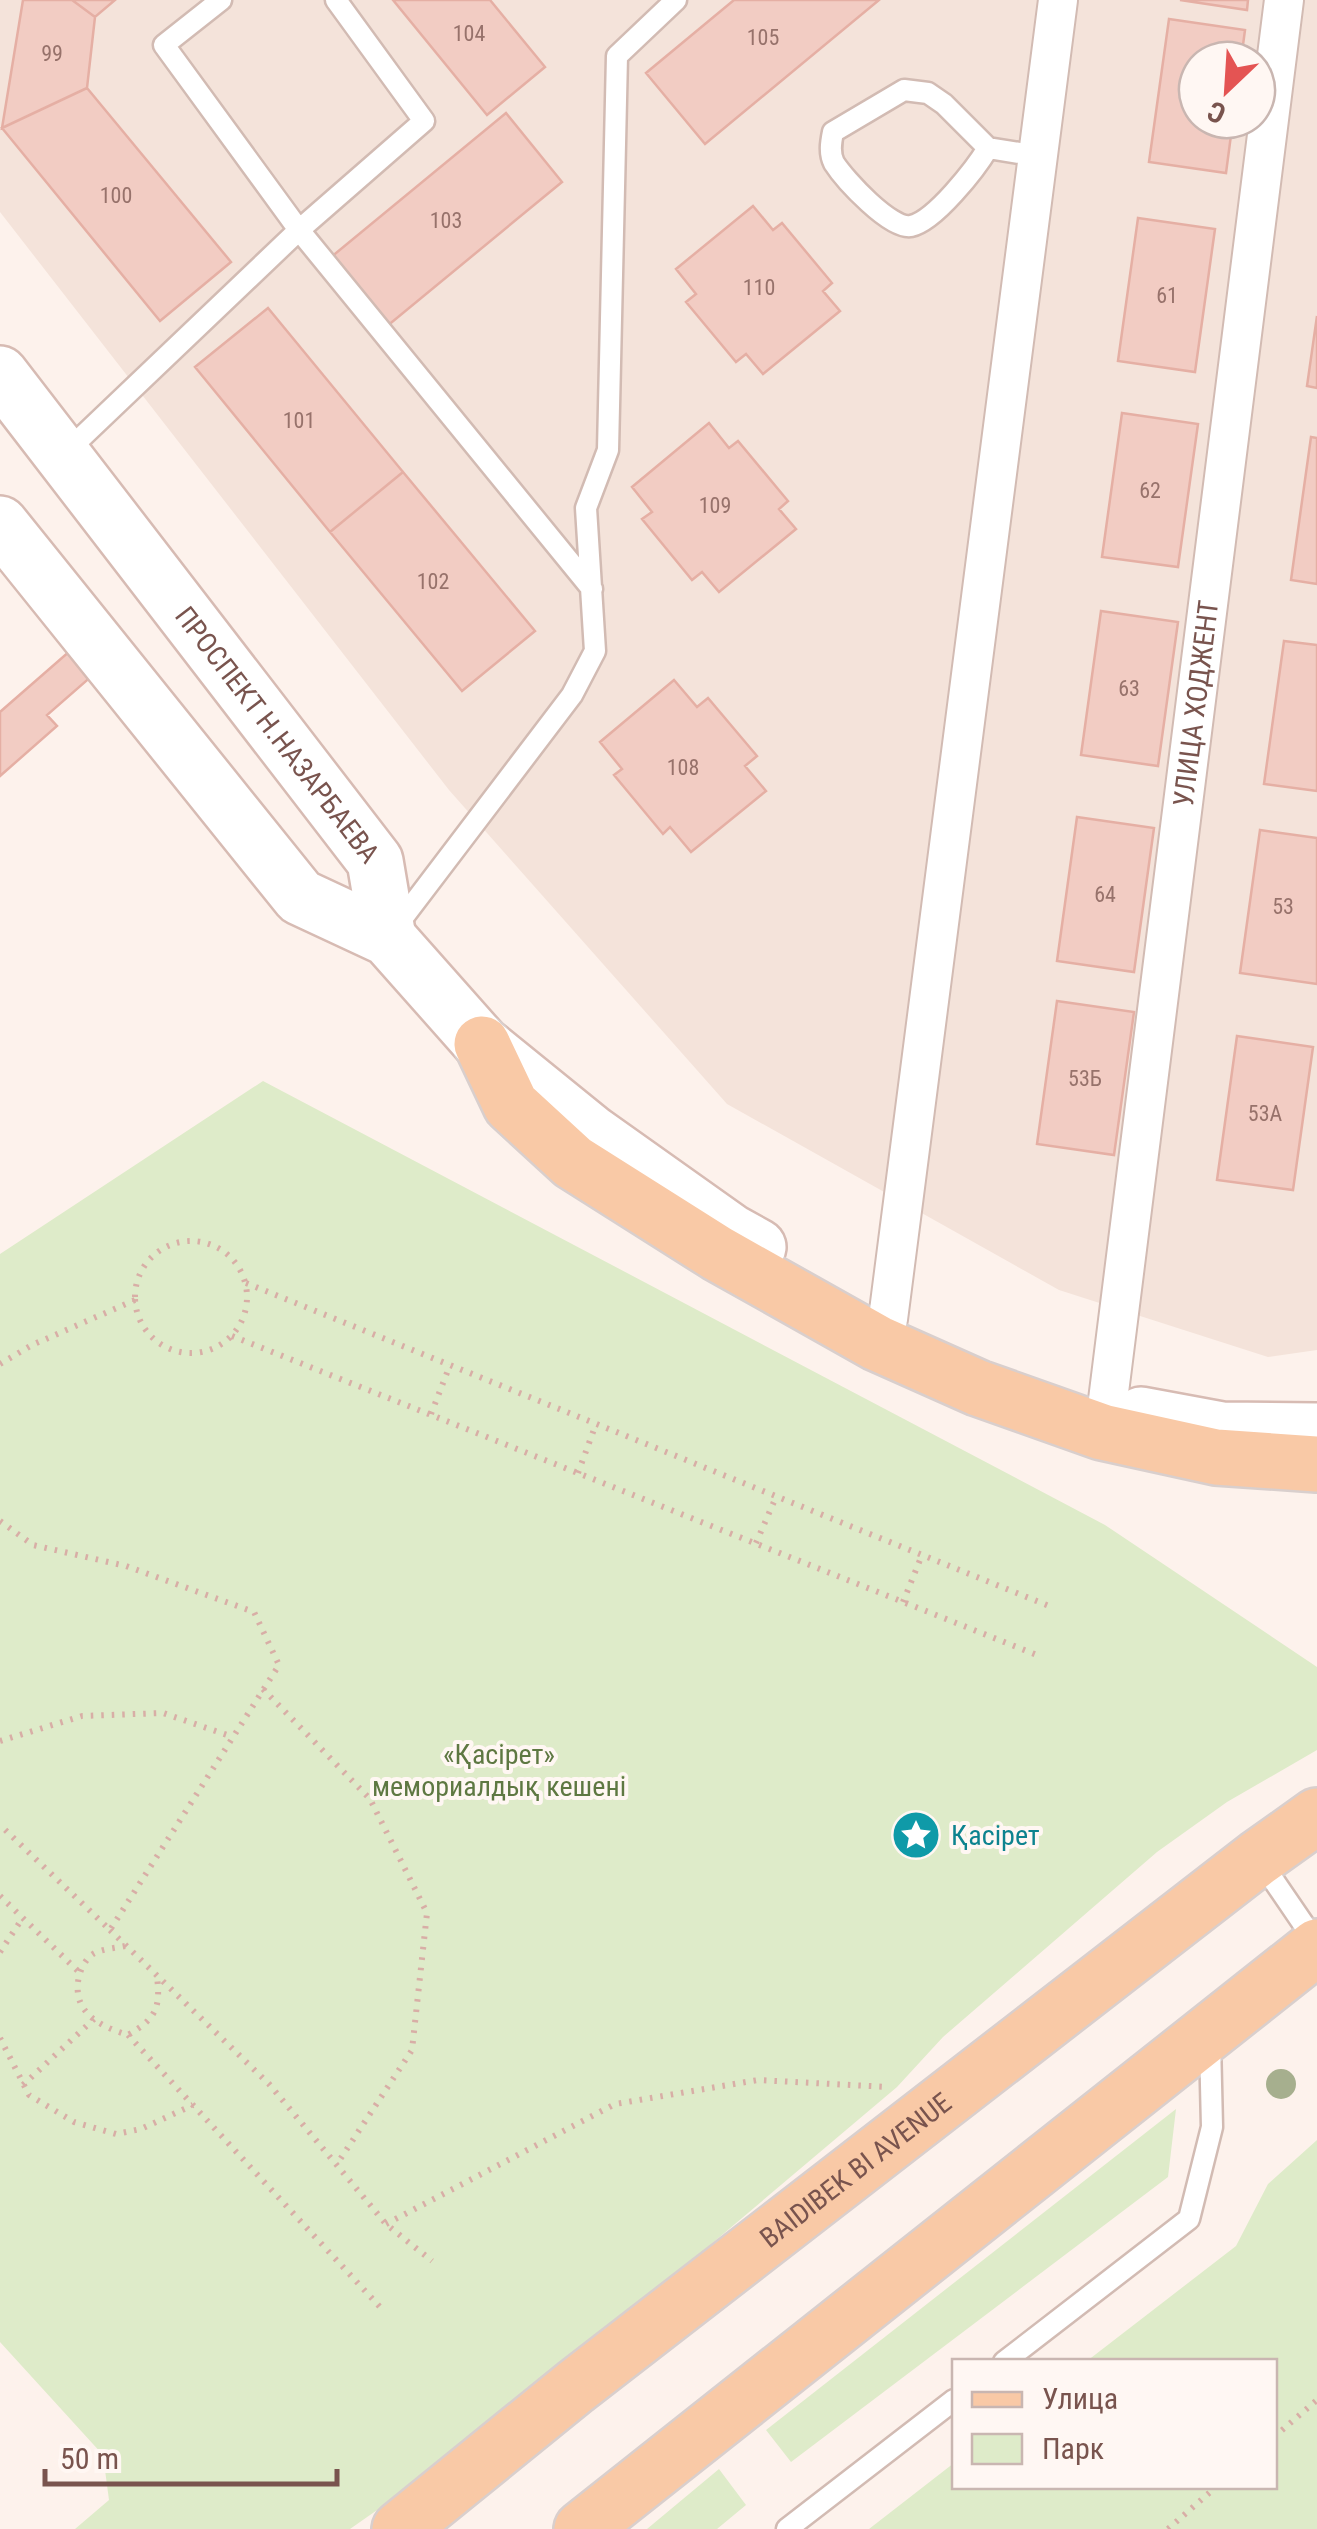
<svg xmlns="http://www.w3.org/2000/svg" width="1317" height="2529" font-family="'Roboto Condensed',sans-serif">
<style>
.residential{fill:#f4e3da;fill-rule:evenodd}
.green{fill:#deebc9}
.building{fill:#f2ccc3;stroke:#e5afa4;stroke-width:2.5}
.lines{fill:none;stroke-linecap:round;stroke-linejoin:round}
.lane-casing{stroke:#d2bbb3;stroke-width:25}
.street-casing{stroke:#d2bbb3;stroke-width:42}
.secondary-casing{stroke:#d7bbb3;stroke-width:60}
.primary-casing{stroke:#d9cfcd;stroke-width:60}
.path{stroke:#d8aea6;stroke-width:6;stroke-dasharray:2.5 8;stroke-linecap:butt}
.lane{stroke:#fff;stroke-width:20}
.street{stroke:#fff;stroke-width:38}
.secondary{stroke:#fff;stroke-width:55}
.primary{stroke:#f9c9a6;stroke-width:55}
.tree{fill:#a6af8e}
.labels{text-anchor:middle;stroke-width:8;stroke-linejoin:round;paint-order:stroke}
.number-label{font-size:22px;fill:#97726b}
.street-label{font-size:28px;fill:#79544e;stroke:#fff7f3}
.park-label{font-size:28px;fill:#5e7842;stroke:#fff7f3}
.culture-label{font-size:28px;fill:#0d838f;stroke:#fff7f3;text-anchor:start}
</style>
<rect width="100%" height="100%" fill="#fdf2ec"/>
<!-- residential -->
<path class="residential" d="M0,0h1317v1350l-49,7 -209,-67 -332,-186 -278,-314 -449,-578zM1197,60h60v60h-60z"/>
<!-- green -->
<path class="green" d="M263,1081l842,444 212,142v83l-90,52 -70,50 -214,185 -46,50 -407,344 -140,98h-275l34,-29 -6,-45 -103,-113v-1088z
M1176,2109l-8,68 -377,285 -25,-32z
M1317,2140v389h-448l85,-66v23h320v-124l-187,-1 149,-115 32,-62z
M719,2469l27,36 -29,24h-70z"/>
<!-- building -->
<path class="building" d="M23,0h49l23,17 -8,71 -85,40z
M72,0h43l-20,17z
M393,0h97l55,67 -58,48z
M734,0h145l-174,144 -59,-71z
M1180,0h68l-1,10z
M1169,19l76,11 -4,30h-44v60h36l-7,53 -77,-11z
M87,88l144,174 -71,59 -158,-193z
M506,113l56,69 -176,145 -56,-69z
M753,206l20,24 9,-7 50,60 -9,8 17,20 -77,63 -17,-20 -10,8 -50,-60 10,-8 -20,-25z
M1138,218l77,11 -20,143 -77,-11z
M268,308l135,164 -73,60 -135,-165z
M1317,316v72l-10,-2z
M1122,413l76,11 -20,143 -76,-10z
M709,423l20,25 9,-7 50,60 -9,8 17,20 -77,63 -17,-20 -10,8 -50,-61 10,-7 -20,-25z
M1311,437l6,1v146l-26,-4z
M403,472l132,159 -73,60 -132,-159z
M1101,611l77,11 -20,144 -77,-11z
M1284,641l33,4v146l-53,-7z
M71,650l22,25 -46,40 10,11 -57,50v-64z
M674,680l23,27 11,-9 49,58 -12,10 21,25 -75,61 -21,-25 -7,7 -49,-59 8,-6 -22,-27z
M1077,817l77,11 -20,144 -77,-11z
M1260,830l57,8v146l-77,-11z
M1057,1001l77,11 -20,143 -77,-11z
M1237,1036l76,11 -20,143 -76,-10z"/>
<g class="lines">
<!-- lane casing -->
<g class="lane-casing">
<path id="lane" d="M221,0l-57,45 135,185 125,-109 -88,-121
M988,148c-12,20 -53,73 -77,78 -20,4 -66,-46 -77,-63 -5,-10 -3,-21 -1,-31l71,-42 24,3 16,11 44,44 50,8
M64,454l235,-224 293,359
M395,928l177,-233 23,-44 -9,-143 22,-58 9,-394 59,-56
M1259,1859l58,85
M1004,2362l185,-143 23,-92 -2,-85
M787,2529l167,-129"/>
</g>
<!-- street casing -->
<g class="street-casing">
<g id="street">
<path d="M888,1319l170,-1319"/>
<path id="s1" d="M1107,1408l177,-1408"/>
</g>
</g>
<!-- secondary casing -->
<g class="secondary-casing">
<g id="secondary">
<path id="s2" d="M0,374l375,487 13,77"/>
<path d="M0,524l300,373 88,41 94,106 111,90 138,98 27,15"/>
<path d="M1141,1415l81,15 95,1"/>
</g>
</g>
<!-- primary casing -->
<g class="primary-casing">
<g id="primary">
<path d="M482,1044l29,61 62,57 144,91 160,90 101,45 124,44 114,25 101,7"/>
<path id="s3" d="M400,2529l175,-142 683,-529 59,-42"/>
<path d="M582,2529l735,-582"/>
</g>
</g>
<!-- path -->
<path class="path" d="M135 1297a56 56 0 1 1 112 0a56 56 0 1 1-112 0Z
M246,1283l808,325
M232,1336l810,321
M0,1364l32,-19 103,-45
M431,1414l19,-49
M578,1473l18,-49
M0,1521l33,24 93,21 128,46 25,53 -169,265 -110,-105
M756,1543l20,-46
M903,1602l19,-47
M263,1689l107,110 57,114 -15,137 -75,114
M0,1741l82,-25 81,-3 70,24
M0,1896l79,76
M110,1930l159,154 117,140 46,37
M125,1946c-9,2 -24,3 -32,8 -9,6 -14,19 -15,28 -4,32 24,45 50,53 27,-16 33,-26 29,-58
M0,1952l22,-33
M128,2035l252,272
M0,2038l29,57 45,27 42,12 25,-5 52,-24
M23,2085l71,-66
M386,2224l229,-120 143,-24 130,7
M1274,2437l43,-37
M1168,2529l49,-43"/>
<!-- lane -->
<use href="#lane" class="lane"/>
<!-- street -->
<use href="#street" class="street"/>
<!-- secondary -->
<use href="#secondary" class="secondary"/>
<!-- primary -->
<use href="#primary" class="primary"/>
</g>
<!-- trees -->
<circle class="tree" cx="1281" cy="2084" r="15"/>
<!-- icons -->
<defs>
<g id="sight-disc" transform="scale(2.5)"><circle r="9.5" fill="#0f9aa8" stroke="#fff7f3"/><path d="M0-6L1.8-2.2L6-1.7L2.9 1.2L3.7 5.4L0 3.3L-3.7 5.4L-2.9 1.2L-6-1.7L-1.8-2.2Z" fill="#fff"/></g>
</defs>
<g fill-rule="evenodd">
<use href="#sight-disc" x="916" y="1835"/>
</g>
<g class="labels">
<!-- number labels -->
<g class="number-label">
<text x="469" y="41">104</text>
<text x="763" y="45">105</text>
<text x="52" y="61">99</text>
<text x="116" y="203">100</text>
<text x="446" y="228">103</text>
<text x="759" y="295">110</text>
<text x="1167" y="303">61</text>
<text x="299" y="428">101</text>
<text x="1150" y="498">62</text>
<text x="715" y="513">109</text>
<text x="433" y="589">102</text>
<text x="1129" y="696">63</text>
<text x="683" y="775">108</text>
<text x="1105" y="902">64</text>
<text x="1283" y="914">53</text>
<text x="1085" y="1086">53Б</text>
<text x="1265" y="1121">53А</text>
</g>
<!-- street labels -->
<g class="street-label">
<text dy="10" stroke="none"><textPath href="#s1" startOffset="710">УЛИЦА ХОДЖЕНТ</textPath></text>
<text dy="10" stroke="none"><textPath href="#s2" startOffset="455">ПРОСПЕКТ Н.НАЗАРБАЕВА</textPath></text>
<text dy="10" stroke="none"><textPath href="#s3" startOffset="580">BAIDIBEK BI AVENUE</textPath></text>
</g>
<!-- park labels -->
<g class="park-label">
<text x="499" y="1764">«Қасірет»<tspan x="499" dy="32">мемориалдық кешені</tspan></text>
</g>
<!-- culture labels -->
<g class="culture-label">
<text x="951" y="1845">Қасірет</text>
</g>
</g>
<!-- legend -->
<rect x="952" y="2359" width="325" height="130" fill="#fff7f3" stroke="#c9b6b1" stroke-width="2.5"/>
<rect x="972" y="2392" width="50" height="15" fill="#f9c9a6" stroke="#c9b6b1" stroke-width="2.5"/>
<text x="1042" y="2409" font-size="30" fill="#79544e">Улица</text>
<rect x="972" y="2434" width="50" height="30" fill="#deebc9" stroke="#c9b6b1" stroke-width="2.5"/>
<text x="1042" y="2459" font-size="30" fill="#79544e">Парк</text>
<!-- north arrow -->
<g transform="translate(1227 90) rotate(205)"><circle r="48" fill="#fff7f3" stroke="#c9b6b1" stroke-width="2.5"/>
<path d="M0-8L18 38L0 25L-18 38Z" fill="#e45453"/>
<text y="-15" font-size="28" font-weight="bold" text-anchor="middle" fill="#79544e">С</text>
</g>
<!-- scale -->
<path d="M45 2469v15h292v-15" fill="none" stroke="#79544e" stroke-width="5"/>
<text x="60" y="2469" font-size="30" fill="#79544e" stroke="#fff7f3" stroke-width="8" paint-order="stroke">50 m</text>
</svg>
